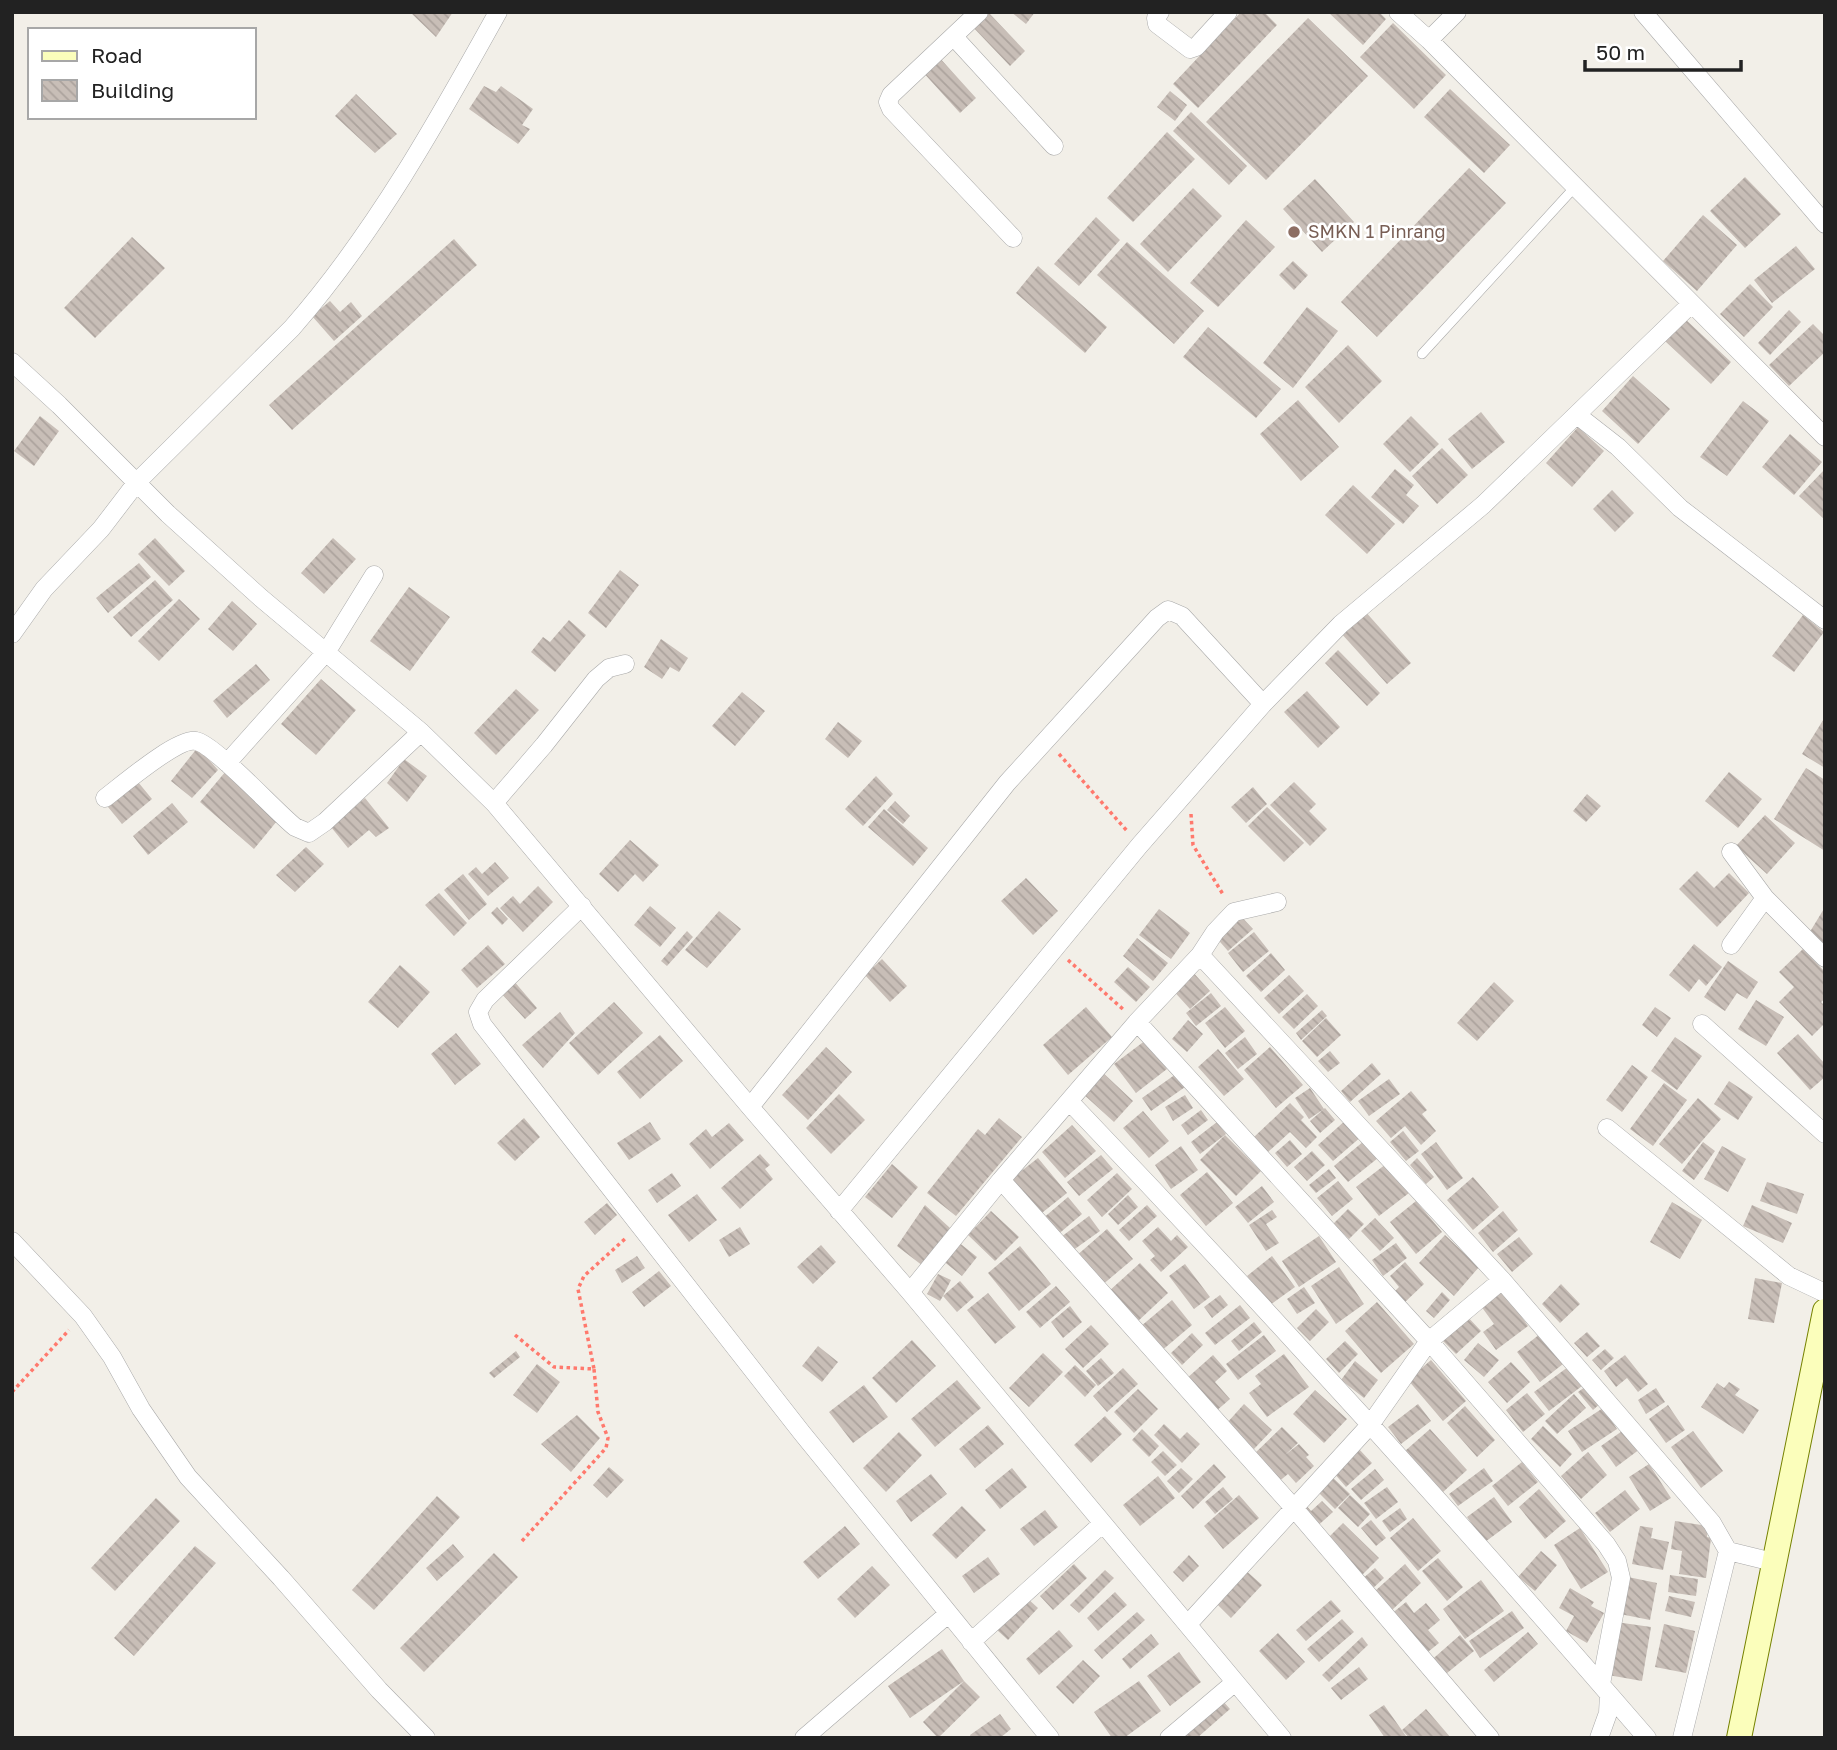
<svg xmlns="http://www.w3.org/2000/svg" width="1837" height="1750" font-family="'Golos Text',sans-serif">
<style>
.building{fill:url(#building-back-hatch)}
.lines{fill:none;stroke-linecap:round;stroke-linejoin:round}
.lane-casing{stroke:#a9a9a9;stroke-width:10}
.street-casing{stroke:#a9a9a9;stroke-width:19}
.secondary-casing{stroke:#768200;stroke-width:26}
.path{stroke:#ff796d;stroke-width:3.5;stroke-dasharray:3.5 3.5;stroke-linecap:butt}
.lane{stroke:#fff;stroke-width:9}
.street{stroke:#fff;stroke-width:18}
.secondary{stroke:#fbfebb;stroke-width:24}
.education-dot{fill:#8d6e63;stroke:#fff;stroke-width:2.5}
.labels{text-anchor:middle;stroke-width:5;stroke-linejoin:round;paint-order:stroke}
.education-label{font-size:18px;fill:#785e54;stroke:#fff;text-anchor:start}
</style>
<defs>
<pattern id="building-back-hatch" width="6" height="6" patternUnits="userSpaceOnUse" patternTransform="scale(1.75)"><rect width="6" height="6" fill="#c8beb7"/><path d="M-1 5l2 2M0 0l6 6M5-1l2 2" fill="none" stroke="#aca39d"/></pattern>
</defs>
<rect width="100%" height="100%" fill="#f2efe8"/>
<!-- building -->
<path class="building" d="M410,12h43l-17,25z
M982,12h6l37,39 -15,15 -40,-42z
M1011,12h24l-9,12z
M1241,12h23l13,13 -79,83 -25,-24z
M1328,12h51l7,7 -23,26z
M1308,18l60,58 -102,104 -60,-58z
M1393,23l53,52 -32,34 -54,-52z
M937,55l39,43 -16,15 -39,-43z
M484,86l12,6 5,-6 32,23 -11,16 8,4 -12,15 -49,-35z
M1450,89l60,56 -26,28 -60,-56z
M1170,91l17,14 -12,16 -18,-14z
M356,94l41,40 -22,19 -40,-37z
M1191,112l56,54 -18,19 -56,-54z
M1167,132l28,27 -62,63 -26,-24z
M1469,168l37,35 -129,134 -36,-35z
M1745,177l36,37 -36,34 -35,-37z
M1315,179l39,43 -32,30 -39,-43z
M1193,188l29,28 -54,56 -28,-28z
M1703,215l34,30 -40,46 -34,-30z
M1096,217l24,23 -41,46 -25,-22z
M1246,220l29,27 -57,60 -28,-24z
M132,237l33,31 -70,70 -31,-30z
M454,239l23,26 -185,165 -23,-25z
M1127,242l77,69 -30,33 -77,-69z
M1796,246l19,23 -43,34 -18,-23z
M1293,261l15,14 -14,15 -15,-15z
M1038,266l69,61 -22,26 -69,-60z
M1750,284l23,23 -29,30 -24,-23z
M330,301l10,11 11,-10 11,14 -28,25 -22,-25z
M1307,307l31,24 -45,57 -30,-25z
M1789,310l12,12 -31,33 -12,-12z
M1684,318l47,44 -20,22 -47,-44z
M1813,324l12,12v16l-36,34 -20,-21z
M1208,327l73,62 -25,29 -73,-61z
M1348,345l34,36 -43,42 -34,-36z
M1633,376l37,33 -32,35 -36,-33z
M1298,400l41,47 -38,34 -41,-47z
M1743,401l26,20 -42,55 -27,-19z
M1481,412l24,30 -33,27 -24,-30z
M40,416l19,15 -25,35 -20,-15z
M1411,416l28,28 -29,28 -27,-28z
M1578,427l26,24 -32,36 -26,-24z
M1790,434l32,28 -28,33 -32,-28z
M1442,448l26,27 -31,29 -25,-28z
M1395,469l19,16 -8,10 13,11 -16,18 -32,-27z
M1825,469v51l-26,-24z
M1353,485l42,39 -28,30 -42,-39z
M1612,490l22,23 -19,19 -22,-23z
M155,538l30,33 -16,15 -31,-32z
M333,538l23,21 -32,35 -23,-21z
M139,563l12,14 -43,36 -12,-15z
M620,570l19,15 -33,43 -18,-15z
M155,580l18,20 -42,37 -18,-20z
M409,587l41,30 -40,54 -40,-30z
M179,599l21,20 -41,42 -21,-20z
M232,601l25,23 -24,27 -25,-22z
M1364,610l47,53 -24,21 -47,-52z
M1803,615l21,17 -30,40 -22,-16z
M569,620l17,15 -31,37 -24,-20 12,-15 7,5z
M661,639l27,19 -9,14 -9,-5 -8,12 -18,-12z
M1338,650l42,43 -13,13 -42,-43z
M256,664l14,16 -43,38 -14,-17z
M321,679l35,31 -40,45 -35,-31z
M516,689l23,21 -43,45 -22,-22z
M1307,691l33,36 -22,21 -34,-36z
M742,692l23,19 -30,35 -23,-20z
M1825,717v51l-23,-14z
M838,722l24,19 -14,17 -23,-19z
M198,747l20,23 -26,28 -21,-17z
M404,759l23,17 -20,26 -20,-19z
M1806,768l19,12v71l-51,-32z
M226,771l51,50 -23,28 -54,-47z
M1729,772l33,27 -24,29 -33,-27z
M876,776l17,18 -30,32 -18,-17z
M138,782l14,17 -30,25 -14,-17z
M1294,782l22,22 -7,7 18,18 -17,17 -40,-41z
M1253,787l14,17 -21,19 -15,-16z
M1587,794l14,12 -15,16 -13,-11z
M365,798l24,30 -13,9 -7,-7 -21,18 -17,-21z
M895,801l15,15 -7,8 -16,-14z
M172,803l16,19 -40,33 -15,-19z
M1267,807l37,36 -20,19 -36,-36z
M884,809l44,39 -15,18 -45,-39z
M1765,815l30,28 -28,31 -31,-28z
M630,840l29,25 -16,17 -8,-8 -17,18 -19,-18z
M306,847l18,17 -29,28 -19,-17z
M495,862l14,16 -21,18 -20,-22 8,-7 6,7z
M1697,871l17,17 15,-15 20,20 -32,34 -38,-38z
M463,874l24,30 -18,16 -25,-30z
M1026,878l32,33 -25,24 -32,-34z
M538,886l15,16 -30,30 -23,-24 13,-12 7,8z
M439,893l28,30 -13,13 -29,-31z
M650,906l26,22 -16,19 -26,-22z
M497,907l11,12 -6,6 -11,-12z
M1825,907v39l-17,-11z
M1159,909l31,24 -19,26 -32,-24z
M719,911l22,18 -34,39 -22,-18z
M1238,913l15,16 -25,22 -14,-16z
M687,931l6,6 -26,29 -6,-5z
M1254,932l15,19 -26,21 -15,-19z
M1137,938l31,25 -15,18 -30,-25z
M1694,944l28,23 -16,19 -7,-7 -10,13 -20,-17z
M488,945l17,19 -28,24 -16,-18z
M1803,949l22,23v27l-4,3 4,4v17l-13,13 -33,-34 15,-15 -15,-15z
M1271,953l14,17 -24,22 -15,-16z
M882,959l25,27 -17,16 -25,-27z
M1728,961l30,21 -11,17 -10,-6 -12,18 -21,-14z
M400,965l30,27 -32,36 -30,-26z
M1128,967l22,20 -14,15 -22,-20z
M1190,969l20,22 -20,18 -20,-22z
M1289,975l15,16 -25,23 -15,-16z
M513,980l24,28 -12,11 -25,-27z
M1494,982l20,19 -37,40 -20,-18z
M1211,993l10,13 -25,20 -10,-13z
M1307,994l11,12 -24,23 -12,-12z
M1756,1000l28,17 -18,29 -28,-17z
M614,1002l29,31 -45,42 -29,-32z
M1086,1007l26,30 -44,38 -25,-30z
M1225,1007l20,24 -20,17 -20,-25z
M1655,1007l16,11 -14,19 -15,-12z
M1322,1010l5,6 -26,24 -5,-7z
M560,1012l15,21 -32,35 -21,-23z
M1326,1018l15,17 -24,22 -15,-16z
M1188,1020l15,14 -16,18 -15,-13z
M456,1033l25,31 -26,21 -24,-31z
M1798,1034l27,30v13l-15,13 -33,-37z
M660,1035l23,26 -43,38 -23,-27z
M1245,1037l12,17 -19,15 -13,-16z
M1675,1037l27,19 -25,34 -26,-19z
M1146,1040l21,29 -31,24 -22,-29z
M826,1047l26,25 -44,48 -26,-25z
M1270,1047l33,38 -27,23 -32,-38z
M1218,1049l26,30 -20,17 -26,-29z
M1330,1051l10,12 -12,9 -10,-11z
M1372,1063l9,11 -31,28 -9,-11z
M1632,1065l16,12 -26,35 -16,-12z
M1100,1070l33,31 -19,21 -33,-30z
M1176,1074l9,13 -34,24 -9,-13z
M1389,1079l11,15 -31,22 -11,-15z
M1729,1081l24,16 -15,23 -24,-16z
M1664,1083l23,17 -34,46 -23,-17z
M1310,1088l14,21 -15,10 -14,-21z
M1411,1091l16,19 -5,4 14,17 -15,14 -16,-19 -14,12 -15,-17z
M839,1094l26,26 -34,34 -25,-26z
M1185,1095l8,13 -20,13 -8,-14z
M1698,1098l23,21 -39,45 -23,-20z
M1290,1103l14,14 -3,3 16,17 -11,11 -16,-16 -22,20 -14,-15z
M1325,1108l10,12 -15,13 -10,-12z
M1201,1110l7,10 -20,15 -7,-10z
M1143,1111l26,30 -20,17 -26,-30z
M524,1118l16,19 -25,24 -18,-18z
M999,1118l23,19 -66,79 -29,-23 51,-64 7,6z
M1347,1119l15,17 -29,25 -15,-16z
M650,1122l11,17 -32,21 -12,-17z
M1217,1122l9,12 -26,20 -9,-12z
M729,1123l15,17 -34,29 -21,-25 17,-15 6,8z
M1072,1125l24,26 -31,27 -23,-26z
M1403,1131l16,20 -13,10 -16,-19z
M1225,1135l36,36 -25,25 -36,-36z
M1290,1140l12,14 -15,13 -12,-14z
M1364,1141l14,17 -30,24 -14,-16z
M1436,1142l27,36 -16,12 -26,-36z
M1703,1142l12,9 -21,29 -12,-9z
M1181,1146l17,24 -27,19 -16,-24z
M1722,1146l24,13 -18,33 -24,-13z
M1312,1151l13,14 -18,16 -13,-14z
M760,1154l10,11 -5,4 8,10 -33,30 -19,-21z
M1101,1155l12,14 -34,27 -12,-14z
M1038,1158l29,35 -29,23 -28,-36z
M1417,1158l17,19 -8,7 -16,-19z
M892,1164l26,23 -26,31 -27,-21z
M1386,1164l23,29 -30,23 -23,-29z
M1329,1169l7,9 -20,15 -7,-8z
M1207,1172l26,31 -27,23 -26,-31z
M672,1173l9,13 -24,17 -9,-13z
M1117,1173l15,16 -30,28 -15,-17z
M1473,1177l26,30 -26,23 -26,-30z
M1338,1181l15,18 -21,17 -15,-18z
M1767,1182l37,12 -7,20 -37,-13z
M1262,1186l12,16 -26,21 -13,-16z
M697,1194l20,26 -28,22 -21,-27z
M1128,1195l10,12 -20,18 -10,-11z
M1068,1197l14,17 -27,23 -14,-17z
M1416,1201l26,31 -26,22 -26,-32z
M1672,1202l30,18 -22,39 -30,-17z
M607,1203l10,12 -22,20 -11,-13z
M925,1205l25,23 -27,38 -26,-20z
M1147,1205l10,11 -28,25 -10,-11z
M1752,1205l40,18 -9,20 -40,-17z
M1348,1209l16,15 -15,15 -16,-15z
M1272,1210l5,7 -11,7 13,19 -13,8 -17,-26z
M991,1211l28,26 -24,24 -27,-26z
M1503,1211l15,19 -25,22 -15,-19z
M1089,1216l11,15 -28,20 -11,-14z
M1375,1218l19,20 -14,13 -19,-20z
M740,1227l10,17 -21,13 -10,-17z
M1158,1227l13,14 6,-6 11,12 -27,25 -11,-12 5,-4 -13,-15z
M1107,1229l26,30 -32,27 -26,-29z
M1445,1235l34,32 -25,29 -35,-33z
M1319,1236l17,26 -37,25 -17,-26z
M1519,1237l14,17 -21,18 -15,-18z
M957,1241l20,16 -15,19 -20,-16z
M1396,1243l11,15 -24,18 -11,-16z
M821,1245l15,17 -23,22 -16,-17z
M1020,1246l31,38 -32,27 -31,-38z
M637,1256l8,12 -23,15 -7,-13z
M1272,1256l23,31 -25,18 -23,-29z
M1405,1262l19,22 -20,19 -10,-11 5,-5 -9,-11z
M1140,1263l28,30 -32,30 -28,-31z
M1185,1264l25,33 -16,12 -25,-33z
M1339,1267l25,37 -28,20 -25,-38z
M659,1271l12,15 -27,21 -12,-15z
M938,1274l13,6 -8,16 17,-15 14,16 -17,15 -14,-16 -3,5 -13,-7z
M1755,1278l27,5 -8,40 -26,-4z
M1561,1284l19,20 -20,19 -18,-19z
M1056,1286l14,16 -30,26 -14,-16z
M1304,1287l11,16 -18,11 -10,-15z
M1503,1290l25,36 -32,24 -13,-18 11,-8 -13,-18z
M1442,1292l8,8 -16,18 -8,-7z
M988,1293l28,34 -21,17 -28,-34z
M1220,1295l8,10 -16,13 -8,-11z
M1172,1300l20,25 -32,27 -20,-25z
M1377,1302l37,42 -33,29 -36,-42z
M1240,1305l10,13 -35,27 -10,-12z
M1070,1306l12,16 -19,16 -12,-16z
M1316,1309l13,13 -19,19 -13,-13z
M1465,1314l16,17 -25,23 -16,-16z
M1254,1322l8,10 -23,19 -8,-10z
M1091,1325l18,19 -26,24 -18,-19z
M1587,1332l13,14 -13,11 -13,-14z
M1192,1333l11,12 -21,20 -11,-12z
M1540,1334l23,30 -23,18 -23,-30z
M1264,1335l12,16 -38,29 -12,-16z
M912,1340l24,26 -40,37 -24,-25z
M1345,1341l13,13 -19,19 -13,-14z
M1478,1343l21,17 -15,17 -20,-17z
M818,1346l20,16 -16,20 -20,-16z
M1605,1349l9,9 -13,12 -9,-10z
M516,1351l4,6 -26,21 -5,-5z
M1043,1353l20,19 -34,35 -20,-19z
M1284,1354l25,33 -42,30 -18,-24 12,-9 -6,-8z
M1213,1355l14,16 -12,11 15,17 -15,13 -29,-33z
M1625,1355l23,29 -10,8 -11,-14 -11,9 -12,-16z
M1101,1358l13,15 -16,13 -12,-15z
M1431,1360l35,41 -23,20 -35,-41z
M1355,1361l23,19 -14,18 -23,-18z
M1511,1362l19,20 -23,21 -19,-21z
M537,1364l23,18 -23,31 -24,-18z
M1075,1365l21,20 -11,12 -21,-21z
M1568,1367l14,19 -33,25 -15,-19z
M1123,1368l15,16 -31,28 -14,-16z
M957,1380l24,28 -46,39 -24,-28z
M1729,1382l11,7 -5,6 24,15 -16,24 -42,-27 16,-24 7,5z
M1589,1384l14,17 -10,9 -15,-18z
M864,1385l24,32 -35,26 -24,-31z
M1656,1388l9,14 -19,12 -8,-14z
M1138,1389l20,20 -24,24 -20,-21z
M1315,1390l32,29 -23,24 -31,-29z
M1527,1393l18,21 -22,18 -17,-22z
M1574,1394l12,14 -29,26 -12,-13z
M1244,1404l28,26 -18,19 -28,-25z
M1418,1404l13,17 -30,23 -13,-17z
M1668,1405l17,25 -19,13 -17,-24z
M1465,1406l30,34 -18,17 -30,-34z
M1603,1408l14,21 -35,23 -14,-21z
M577,1415l23,23 -29,34 -30,-28z
M1105,1416l17,18 -31,29 -17,-18z
M1164,1424l16,15 7,-7 13,12 -18,19 -28,-28z
M988,1425l16,19 -29,24 -16,-19z
M1543,1426l29,28 -12,13 -29,-28z
M1282,1427l16,16 -13,12 14,-11 10,11 -3,2 8,9 -18,17 -8,-9 -11,9 -23,-29z
M1142,1429l17,17 -10,11 -17,-17z
M1430,1429l37,41 -25,23 -37,-42z
M1625,1429l15,20 -24,18 -15,-21z
M1693,1431l30,40 -22,17 -30,-41z
M899,1432l23,23 -36,37 -23,-24z
M1359,1449l13,14 -26,24 -13,-15z
M1163,1451l14,14 -12,11 -14,-14z
M1588,1452l19,23 -26,24 -20,-23z
M1522,1462l16,20 -30,24 -16,-20z
M1214,1464l12,13 -33,32 -12,-13z
M1649,1464l22,34 -21,13 -21,-34z
M609,1467l15,13 -17,18 -14,-13z
M1012,1468l15,19 -27,22 -15,-19z
M1181,1468l12,11 -14,14 -12,-12z
M1484,1468l9,13 -35,25 -9,-12z
M1375,1469l9,11 -23,20 -10,-11z
M931,1474l16,20 -36,28 -15,-21z
M1158,1476l17,22 -35,28 -17,-21z
M1331,1476l19,18 -15,15 -18,-18z
M1223,1487l10,12 -18,15 -10,-12z
M1387,1487l11,15 -22,17 -12,-16z
M1539,1489l27,32 -21,18 -26,-32z
M1625,1490l15,19 -30,23 -15,-19z
M1239,1495l20,23 -36,31 -19,-23z
M1350,1495l20,19 -12,13 -20,-19z
M437,1496l23,21 -86,93 -22,-20z
M1494,1497l18,25 -27,20 -18,-25z
M156,1498l24,23 -65,70 -24,-23z
M1322,1501l11,11 -20,18 -16,-19 8,-7 6,7z
M962,1506l24,24 -30,29 -24,-24z
M1400,1508l7,11 -17,13 -8,-11z
M1045,1510l13,17 -24,19 -14,-17z
M1413,1518l28,33 -23,20 -28,-33z
M1371,1520l15,18 -10,8 -15,-18z
M1675,1521l33,5 -1,11 4,1 -5,40 -27,-4 3,-23 -11,-2z
M1343,1523l36,35 -20,20 -36,-35z
M845,1526l15,18 -42,35 -15,-17z
M1640,1526l13,2 -2,10 18,4 -6,28 -31,-6z
M1580,1528l28,44 -27,17 -27,-44z
M453,1544l11,13 -27,24 -11,-13z
M195,1546l21,17 -82,93 -20,-18z
M1541,1551l16,14 -22,26 -17,-14z
M494,1553l24,24 -94,95 -24,-24z
M1189,1555l10,11 -16,16 -10,-10z
M988,1557l12,17 -26,19 -12,-17z
M1438,1558l25,29 -16,14 -25,-30z
M1074,1564l13,14 -34,32 -13,-14z
M1405,1564l16,19 -29,27 -17,-19z
M872,1566l18,19 -35,33 -18,-19z
M1243,1568l19,17 -31,33 -18,-18z
M1375,1568l9,10 -13,12 -10,-10z
M1105,1570l9,8 -35,35 -9,-8z
M1670,1575l28,4 -2,17 -28,-4z
M1628,1577l29,6 -7,37 -30,-6z
M1481,1580l23,31 -39,28 -22,-30z
M1570,1588l24,14 -3,4 13,7 -17,30 -21,-12 8,-15 -15,-8z
M1115,1592l12,13 -29,26 -11,-13z
M1669,1596l26,6 -4,15 -26,-6z
M1027,1598l11,10 -30,32 -11,-10z
M1331,1600l10,11 -35,30 -10,-11z
M1406,1602l8,11 12,-10 14,17 -12,10 11,13 -16,13 -33,-41z
M1512,1611l12,17 -44,30 -11,-17z
M1137,1612l8,8 -43,39 -8,-9z
M1342,1619l12,13 -35,30 -12,-13z
M1616,1622l35,5 -9,54 -34,-6z
M1664,1624l31,7 -9,42 -31,-6z
M1059,1630l14,16 -34,29 -13,-16z
M1528,1632l10,12 -44,38 -10,-12z
M1278,1633l27,29 -19,18 -27,-29z
M1151,1634l8,10 -29,25 -8,-10z
M1460,1635l14,16 -33,27 -14,-14z
M1362,1637l6,8 -39,37 -7,-7z
M942,1649l22,32 -54,37 -22,-32z
M1179,1652l22,30 -31,24 -23,-30z
M1083,1660l17,16 -27,28 -17,-17z
M1359,1667l9,12 -27,21 -10,-12z
M964,1681l16,16 -42,41 -15,-16z
M1139,1681l22,30 -37,27h-12l-18,-26z
M1222,1700l8,9 -33,29h-14z
M1384,1705l22,31 -2,2h-19l-16,-23z
M1426,1709l25,29h-42l-7,-8z
M1000,1714l11,15 -11,9h-28l-2,-3z"/>
<g class="lines">
<!-- lane casing -->
<g class="lane-casing">
<path id="lane" d="M1422,354l152,-166"/>
</g>
<!-- street casing -->
<g class="street-casing">
<path id="street" d="M979,12l-88,83 -3,7 3,7 122,129
M1160,12l-4,6 1,6 33,25 6,-2 32,-35
M1398,12l31,28 396,397
M1643,12l182,212
M954,37l100,109
M1429,40l28,-28
M12,362l47,43 109,109 93,84 160,134 73,71 256,304 160,185 372,446
M1577,415l41,32 62,61 145,112
M12,634l32,-45 57,-60 36,-47 155,-154c83,-95 145,-206 206,-316
M227,763l100,-112 47,-76
M105,798c16,-12 73,-61 91,-57 18,3 80,71 99,86l14,6 16,-11 96,-90
M494,803l50,-58 52,-66 13,-11 16,-4
M1731,852l34,46
M582,906l-97,94 -7,12 4,12 320,409 248,305
M1731,945l34,-47 60,60
M1200,955l302,325 210,243 16,28 -46,187
M1137,1022l292,319 177,203 11,17 4,17 -20,106
M1702,1024l123,110
M1070,1102c198,207 390,419 577,636
M750,1107l257,-324 150,-165 11,-8 14,6 81,88
M1607,1128l182,148 36,17
M1001,1180l292,327 197,231
M839,1211l300,-365 124,-142 78,-80 142,-119 208,-201
M12,1241l71,75 29,41 29,52 47,68 93,101 98,112 47,48
M910,1292l91,-112 136,-158 63,-67 15,-23 19,-20 43,-10
M1728,1551l45,11
M1188,1624l182,-199 59,-84 73,-61
M971,1642l131,-118
M804,1738l144,-124
M1169,1738l65,-55
M1599,1738l9,-25 1,-19"/>
</g>
<!-- secondary casing -->
<g class="secondary-casing">
<path id="secondary" d="M1739,1738l86,-427"/>
</g>
<!-- path -->
<path class="path" d="M1059,754l69,78
M1191,814l2,31 31,51
M1068,960l57,51
M515,1335l39,32 40,2 -16,-80 6,-13 43,-39
M12,1392l57,-62
M522,1541l84,-93 2,-10 -10,-26 -4,-43"/>
<!-- lane -->
<use href="#lane" class="lane"/>
<!-- street -->
<use href="#street" class="street"/>
<!-- secondary -->
<use href="#secondary" class="secondary"/>
</g>
<!-- markers -->
<circle class="education-dot" cx="1294" cy="232" r="7"/>
<g class="labels">
<!-- education labels -->
<g class="education-label">
<text x="1308" y="238">SMKN 1 Pinrang</text>
</g>
</g>
<!-- border -->
<rect width="1837" height="1750" fill="none" stroke="#222222" stroke-width="28"/>
<!-- legend -->
<rect x="28" y="28" width="228" height="91" fill="#ffffff" stroke="#a7a7a7" stroke-width="2"/>
<rect x="42" y="51" width="35" height="10" fill="#fbfebb" stroke="#a7a7a7" stroke-width="2"/>
<text x="91" y="63" font-size="21" fill="#222222">Road</text>
<rect x="42" y="80" width="35" height="21" fill="url(#building-back-hatch)" stroke="#a7a7a7" stroke-width="2"/>
<text x="91" y="98" font-size="21" fill="#222222">Building</text>
<!-- scale -->
<path d="M1585 60v10h156v-10" fill="none" stroke="#222222" stroke-width="3.5"/>
<text x="1596" y="60" font-size="21" fill="#222222" stroke="#ffffff" stroke-width="5" paint-order="stroke">50 m</text>
</svg>
